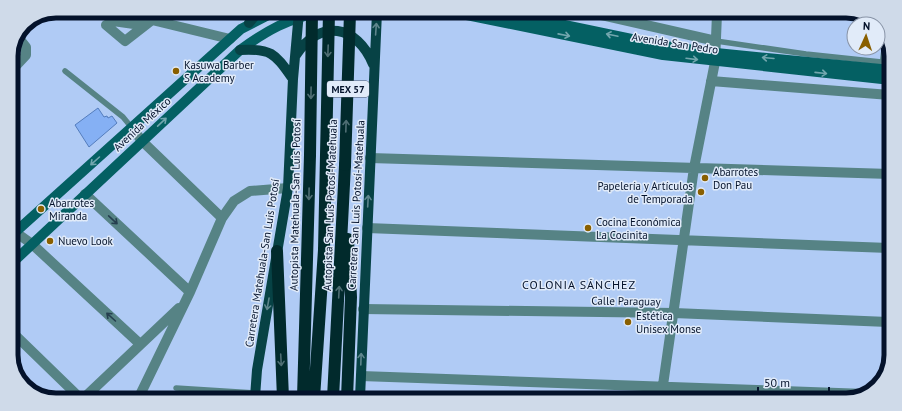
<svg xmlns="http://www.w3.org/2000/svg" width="902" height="411" font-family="'PT Sans',sans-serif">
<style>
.building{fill:#85b0f4;stroke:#547dbd}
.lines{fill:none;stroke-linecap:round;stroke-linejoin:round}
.lane{stroke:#568385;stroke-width:5.5}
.street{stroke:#568385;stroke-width:10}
.secondary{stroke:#046063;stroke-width:10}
.primary{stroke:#074245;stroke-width:10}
.highway{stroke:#012a2c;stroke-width:12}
.highway-bridge{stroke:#012a2c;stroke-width:12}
.oneway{stroke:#5e868d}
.oneway2{stroke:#72a6ae}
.oneway3{stroke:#4f6e74}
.oneway4{stroke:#253f4f}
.poi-dot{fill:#895f00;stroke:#e1ebf9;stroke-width:1.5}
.labels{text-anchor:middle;stroke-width:3;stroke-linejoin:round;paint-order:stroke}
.shield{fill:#e1ebf9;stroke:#465369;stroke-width:1}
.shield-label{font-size:10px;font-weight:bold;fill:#04122b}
.street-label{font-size:11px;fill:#04122b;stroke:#e1ebf9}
.poi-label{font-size:11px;fill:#04122b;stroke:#e1ebf9;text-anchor:start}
.neighbourhood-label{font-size:12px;letter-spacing:1px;fill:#04122b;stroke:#e1ebf9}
.rim{fill:none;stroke:#04122b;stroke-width:5}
</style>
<rect width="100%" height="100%" fill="#b0cbf5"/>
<!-- building -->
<path class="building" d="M98,108l6,9 3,-1 1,2 4,-2 5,7 -28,24 -14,-22z"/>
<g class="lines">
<!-- lane -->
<path class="lane" d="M716,41l90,13 85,9
M65,71l58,46 9,11
M176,388l79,5"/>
<!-- street -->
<path class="street" d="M593,13l123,28
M152,20l-27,21 -19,-16 7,-4 21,3 18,-4 78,19
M11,71l15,-16v-8l-8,-10
M883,77l4,-34
M711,81l179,14
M132,128l10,13 80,77
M370,158l520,16
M85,194l105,98
M367,228l522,20
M11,229l21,15 108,100
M363,309l311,4 214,9
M11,331l68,66
M361,376l505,18
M85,397l94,-89
M139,397l51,-105 32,-74 12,-17 16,-10 38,-3
M661,399l33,-231 21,-106 2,-48"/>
<!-- secondary -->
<path class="secondary" d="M457,13l206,42 228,25
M507,13l158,33 51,7 175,17
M11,236l230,-207 33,-17
M11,264l229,-214c26,-19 49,-32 80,-38"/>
<!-- primary -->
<path class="primary" d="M249,23l9,-11
M240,50c32,-2 35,4 53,29
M296,55c24,-37 61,-30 77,9
M255,397l2,-27 31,-182 5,-109 6,-67
M360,398l17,-386"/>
<!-- highway -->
<path class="highway" d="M277,251l6,147
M303,398l7,-243
M314,398l10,-148
M333,398l12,-233
M347,398l4,-101 -3,-58"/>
<!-- highway-bridge -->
<path class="highway-bridge" d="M310,155l2,-143
M345,165l5,-152
M324,250l5,-238"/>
</g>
<!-- one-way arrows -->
<defs><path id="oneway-shaft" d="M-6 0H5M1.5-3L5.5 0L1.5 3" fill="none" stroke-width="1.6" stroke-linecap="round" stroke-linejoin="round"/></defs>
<g class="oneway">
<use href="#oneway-shaft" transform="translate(376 29) rotate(-86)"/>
<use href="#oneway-shaft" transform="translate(368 201) rotate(-87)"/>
<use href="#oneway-shaft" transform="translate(268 304) rotate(100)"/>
<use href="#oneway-shaft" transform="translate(361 359) rotate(-88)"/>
</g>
<g class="oneway2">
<use href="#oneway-shaft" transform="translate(564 35) rotate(11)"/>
<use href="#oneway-shaft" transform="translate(612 35) rotate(-168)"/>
<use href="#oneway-shaft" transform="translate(768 58) rotate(-175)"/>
<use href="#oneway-shaft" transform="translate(692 59) rotate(7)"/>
<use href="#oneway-shaft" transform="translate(821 73) rotate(6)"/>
<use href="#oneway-shaft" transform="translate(162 122) rotate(-43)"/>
<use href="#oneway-shaft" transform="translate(95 161) rotate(138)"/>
</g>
<g class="oneway3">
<use href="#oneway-shaft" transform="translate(328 51) rotate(92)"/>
<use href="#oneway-shaft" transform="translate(311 93) rotate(91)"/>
<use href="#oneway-shaft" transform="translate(346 126) rotate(-88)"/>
<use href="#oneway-shaft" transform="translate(309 194) rotate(91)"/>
<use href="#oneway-shaft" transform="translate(339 292) rotate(-87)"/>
<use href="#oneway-shaft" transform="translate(281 360) rotate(87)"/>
</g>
<g class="oneway4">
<use href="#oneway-shaft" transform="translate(113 220) rotate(43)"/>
<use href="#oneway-shaft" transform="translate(111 317) rotate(-138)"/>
</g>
<!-- markers -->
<g class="poi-dot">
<circle cx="176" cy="71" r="4"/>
<circle cx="705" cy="178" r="4"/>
<circle cx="701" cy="192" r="4"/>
<circle cx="41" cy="209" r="4"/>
<circle cx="588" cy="228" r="4"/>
<circle cx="50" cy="241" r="4"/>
<circle cx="628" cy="322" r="4"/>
</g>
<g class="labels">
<!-- shield labels -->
<rect class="shield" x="327" y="81" width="42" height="16" rx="3"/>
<g class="shield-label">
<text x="348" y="93">MEX 57</text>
</g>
<!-- street labels -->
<g class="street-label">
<text transform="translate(675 43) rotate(9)" y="4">Avenida San Pedro</text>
<text transform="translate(142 124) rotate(-43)" y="4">Avenida México</text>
<text transform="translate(295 205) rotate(-89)" y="4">Autopista Matehuala-San Luis Potosí</text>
<text transform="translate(330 205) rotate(-88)" y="4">Autopista San Luis Potosí-Matehuala</text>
<text transform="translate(356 205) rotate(-87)" y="4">Carretera San Luis Potosí-Matehuala</text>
<text transform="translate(262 263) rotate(-81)" y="4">Carretera Matehuala-San Luis Potosí</text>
<text transform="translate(626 301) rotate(1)" y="4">Calle Paraguay</text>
</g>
<!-- poi labels -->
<g class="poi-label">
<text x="184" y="69">Kasuwa Barber<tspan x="184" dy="13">S Academy</tspan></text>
<text x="713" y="176">Abarrotes<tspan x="713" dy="13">Don Pau</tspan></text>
<text x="693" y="190" text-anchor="end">Papelería y Artículos<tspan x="693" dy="13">de Temporada</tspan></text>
<text x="49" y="207">Abarrotes<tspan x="49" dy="13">Miranda</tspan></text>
<text x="596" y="226">Cocina Económica<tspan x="596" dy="13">La Cocinita</tspan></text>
<text x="58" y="245">Nuevo Look</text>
<text x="636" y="320">Estética<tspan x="636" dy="13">Unisex Monse</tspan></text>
</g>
<!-- neighbourhood labels -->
<g class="neighbourhood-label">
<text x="579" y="289">COLONIA SÁNCHEZ</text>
</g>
</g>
<!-- crop -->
<path d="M0 0H902V411H0ZM56 18H846A38 38 0 0 1 884 56V355A38 38 0 0 1 846 393H56A38 38 0 0 1 18 355V56A38 38 0 0 1 56 18Z" fill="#cfdae9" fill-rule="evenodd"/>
<path class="rim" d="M56 18H846A38 38 0 0 1 884 56V355A38 38 0 0 1 846 393H56A38 38 0 0 1 18 355V56A38 38 0 0 1 56 18Z"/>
<!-- north arrow -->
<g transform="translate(866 36) rotate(3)"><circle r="19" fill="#e1ebf9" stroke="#8994a7"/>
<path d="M0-3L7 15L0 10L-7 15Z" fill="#895f00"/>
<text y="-6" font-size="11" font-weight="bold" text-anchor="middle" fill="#04122b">N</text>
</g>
<!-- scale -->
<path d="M758 387v6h71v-6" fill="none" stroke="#04122b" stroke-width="2"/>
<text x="764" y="387" font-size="12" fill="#04122b" stroke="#e1ebf9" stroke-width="3" paint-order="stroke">50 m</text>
</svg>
